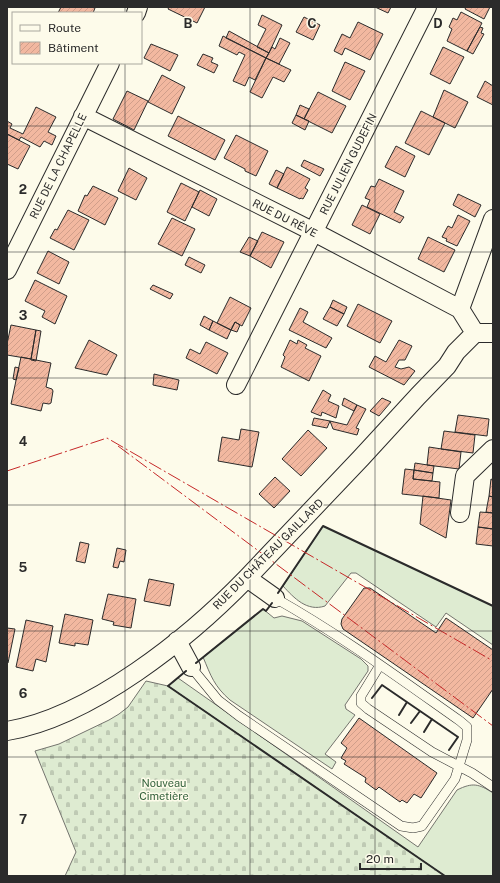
<svg xmlns="http://www.w3.org/2000/svg" width="500" height="883" font-family="'Public Sans',sans-serif">
<style>
.grass{fill:#deebd1;stroke:#74746e}
.cemetery{fill:url(#cemetery-stones);stroke:#74746e}
.building{fill:url(#building-hatch);stroke:#2b2b2b}
.lines{fill:none;stroke-linecap:round;stroke-linejoin:round}
.lane-casing{stroke:#2b2b2b;stroke-width:10}
.street-casing{stroke:#2b2b2b;stroke-width:20}
.lane{stroke:#fdfbea;stroke-width:9}
.street{stroke:#fdfbea;stroke-width:18}
.wall{stroke:#2b2b2b;stroke-width:2}
.power{stroke:#c62828;stroke-width:1;stroke-dasharray:14 3 2 3;stroke-linecap:butt}
.grid{fill:none;stroke:#2b2b2b;stroke-width:1;stroke-opacity:0.55}
.labels{text-anchor:middle;stroke-width:3;stroke-linejoin:round;paint-order:stroke}
.street-label{font-size:11px;fill:#2b2b2b;stroke:#fdfbea}
.park-label{font-size:11px;fill:#34623c;stroke:#fdfbea}
.grid-label{font-size:13px;text-anchor:middle;font-weight:bold;fill:#2b2b2b;stroke:#fdfbea;stroke-width:3;stroke-linejoin:round;paint-order:stroke}
</style>
<defs>
<pattern id="cemetery-stones" width="16" height="16" patternUnits="userSpaceOnUse"><rect width="16" height="16" fill="#deebd1"/><path d="M2 7V4a2 2 0 0 1 4 0v3zM10 15v-3a2 2 0 0 1 4 0v3z" fill="#bfcab4"/></pattern>
<pattern id="building-hatch" width="6" height="6" patternUnits="userSpaceOnUse"><rect width="6" height="6" fill="#f2b8a0"/><path d="M-1 1l2-2M0 6l6-6M5 7l2-2" fill="none" stroke="#d09e8a"/></pattern>
</defs>
<rect width="100%" height="100%" fill="#fdfbea"/>
<!-- grass -->
<path class="grass" d="M323,526l170,80v39l-47,-32 -10,14 -80,-54h-5l-26,33c-18,6 -31,-8 -42,-20z
M263,609l11,9 8,-2 20,5 59,38 7,7v5l-23,34 1,4 9,6 -30,39 11,8 -4,7 -102,-69c-16,-14 -19,-24 -27,-43z
M178,678l240,169 39,-57c16,-8 22,-6 36,3v83h-48l-277,-190z"/>
<!-- cemetery -->
<path class="cemetery" d="M146,681l22,5 277,190h-380l11,-24 -41,-101 24,-7 50,-24 10,-6 9,-7z"/>
<!-- building -->
<path class="building" d="M61,7h31l3,1 -2,5h-35z
M169,7h36l-8,16 -29,-14z
M375,7h16l-3,6z
M466,7h24l-6,12 -19,-10z
M461,12l21,11 -15,28 -20,-10 5,-12 -3,-2 4,-9 4,2z
M262,15l20,10 -13,28 -12,-6 9,-18 -8,-4z
M304,17l16,8 -7,15 -17,-8z
M358,22l25,12 -13,26 -25,-12 -3,7 -8,-4 8,-17 8,4z
M480,27l3,1 -2,5 3,1 -11,20 -6,-3z
M229,31l40,22 -3,5 -40,-20z
M223,36l43,22 -11,22 -6,-3 -4,9 -12,-5 12,-26 -6,-3 -2,3 -18,-9z
M280,38l10,5 -11,21 -13,-6 6,-11 3,2z
M151,44l27,11 -8,16 -26,-13z
M443,47l21,10 -14,27 -20,-10z
M203,54l10,4 -2,4 7,3 -4,8 -17,-8z
M266,58l25,12 -7,12 -11,-5 -11,21 -12,-6z
M345,62l20,9 -15,29 -18,-9z
M162,75l23,12 -13,27 -24,-12z
M485,81l8,5v19l-16,-8z
M444,90l24,12 -13,26 -22,-11z
M127,91l21,10 -14,29 -21,-11z
M318,92l28,14 -14,27 -28,-14z
M300,105l9,4 -5,10 -8,-4z
M36,107l20,10 -8,15 8,4 -4,9 -8,-4 -4,6 -19,-10 -2,3 -12,-6v-13l5,3 -2,4 13,6z
M421,111l24,12 -16,32 -24,-12z
M296,115l13,6 -4,9 -13,-7z
M178,116l47,24 -10,20 -47,-24z
M7,134l23,12 -12,23 -11,-5z
M236,135l32,16 -12,25 -11,-5v-2l-21,-11z
M396,146l19,10 -10,21 -20,-10z
M304,160l20,9 -4,7 -19,-10z
M287,167l23,12 -5,9 3,2 -5,9 -2,-1 -1,1 -23,-11z
M129,168l18,10 -11,22 -18,-9z
M276,170l8,4 -7,14 -8,-4z
M379,179l25,12 -10,21 10,5 -4,6 -33,-16 3,-7 -5,-2 6,-12 4,1z
M181,183l18,9 -14,29 -18,-9z
M93,186l25,12 -13,27 -27,-14 7,-16 2,1z
M200,190l17,9 -8,17 -17,-9z
M458,194l23,11 -6,12 -22,-12z
M362,205l18,9 -10,20 -18,-9z
M68,210l21,10 -15,30 -24,-12 5,-9 2,1z
M458,215l12,6 -13,25 -11,-5 1,-2 -5,-2 6,-11 4,2z
M172,218l23,11 -13,27 -24,-12z
M262,232l22,10 -13,26 -21,-12z
M249,237l9,4 -8,15 -10,-4z
M428,237l27,13 -11,22 -26,-13z
M48,251l21,11 -10,22 -22,-11z
M189,257l16,8 -4,8 -16,-8z
M35,280l32,16 -12,28 -13,-7 3,-6 -20,-10z
M153,285l20,9 -3,5 -20,-10z
M230,297l21,11 -9,18 -7,-4 -4,8 -14,-7z
M333,300l14,7 -3,7 -14,-7z
M358,304l34,17 -12,22 -33,-17z
M330,307l14,7 -7,12 -14,-7z
M300,308l8,4 -5,10 29,16 -6,10 -37,-18z
M204,316l9,5 -4,9 -9,-5z
M213,321l18,9 -4,9 -18,-9z
M235,322l5,3 -3,7 -6,-2z
M11,325l25,5 -5,29 -24,-4v-11z
M36,330l5,1 -5,30 -5,-1v-1z
M89,340l28,15 -10,20 -32,-7z
M290,340l7,4 1,-4 9,5 -2,3 16,8 -12,25 -28,-14 4,-10 -2,-2z
M399,340l13,6 -7,14h-6l-4,7 6,2 8,-2 6,4 -11,14 -35,-18 6,-11 11,6z
M206,342l22,11 -11,21 -31,-16 4,-9 10,5z
M21,357l30,6 -5,24 6,2 1,2 -2,12 -2,1 -6,-1 -2,8 -30,-7z
M15,367l4,1 -3,12 -3,-1z
M154,374l25,6 -2,10 -24,-5z
M323,390l8,5 -3,6 11,5 -3,12 -14,-6 -1,4 -10,-4z
M344,398l13,7 -3,6 -12,-6z
M382,398l9,4 -12,14 -9,-5z
M357,405l9,4 -10,19 3,1 -2,6 -24,-6 -3,-8 17,4z
M458,415l31,4 -2,17 -32,-4z
M314,418l16,3 -3,7 -15,-3z
M241,429l18,3 -7,35 -34,-6 4,-24 17,3z
M308,430l19,18 -26,28 -19,-17z
M444,431l31,4 -2,18 -32,-4z
M429,447l32,5 -2,17 -32,-4z
M415,463l19,3 -1,7 -19,-3z
M405,469l9,1 -1,9 27,3 -1,16 -37,-4z
M414,470l19,3 -1,8 -19,-2z
M275,477l15,14 -16,17 -15,-14z
M491,479l2,1v17l-4,-1z
M423,496l28,4 -5,38 -26,-14z
M489,496l4,1v16l-7,-1z
M480,512l13,1v16l-15,-2z
M478,527l15,2v17l-17,-2z
M80,542l9,2 -4,19 -9,-2z
M117,548l9,2 -2,12 -4,-1 -2,7 -5,-1z
M149,579l25,5 -4,22 -26,-5z
M364,588h6l66,45 10,-15 47,32v39l-20,29 -130,-89 -2,-5 1,-5z
M108,594l28,5 -5,29 -18,-3 1,-3 -12,-3z
M65,614l28,6 -5,25 -13,-2v3l-16,-3z
M26,620l27,6 -7,36 -10,-3 -3,12 -17,-4z
M7,628l8,1 -7,34h-1z
M359,718l78,55 -16,25 -7,-4 -7,9 -5,-3 -2,2 -21,-15 -3,3 -11,-8 1,-4 -22,-14 2,-3 -5,-3 6,-10 -6,-5z"/>
<g class="lines">
<!-- lane casing -->
<g class="lane-casing">
<path id="lane" d="M380,665l-19,31v7l7,6 64,43 40,21 21,14
M191,667l27,33 21,16 162,110 12,2 9,-2 33,-47 12,-39v-13l-7,-6c-61,-43 -121,-87 -185,-123"/>
</g>
<!-- street casing -->
<g class="street-casing">
<path id="street" d="M136,13l2,-6
M83,116l231,116 146,77 15,24
M7,270l103,-207
M460,309l33,-90
M236,385l191,-378
M460,513l5,-37 28,-27
M247,578l28,20
M177,641l14,26
M7,731c84,-14 182,-93 240,-153l114,-120 57,-62 29,-30 9,-14 19,-19h18"/>
</g>
<!-- lane -->
<use href="#lane" class="lane"/>
<!-- street -->
<use href="#street" class="street"/>
<!-- wall -->
<path class="wall" d="M278,593l45,-67 170,80
M196,663l67,-54 3,2 6,-8
M186,671l-18,15 277,190
M372,698l10,-13 76,52 -9,13
M399,715l8,-13
M411,723l9,-12
M424,732l8,-13"/>
<!-- power -->
<path class="power" d="M118,446l375,280
M7,471l100,-33 386,223"/>
</g>
<!-- grid -->
<path class="grid" d="M125,7v6M250,7v869M375,7v869M125,63v813M7,126h486M7,252h486M7,378h486M7,505h486M7,631h486M7,757h486"/>
<g class="labels">
<!-- street labels -->
<g class="street-label">
<text transform="translate(348 164) rotate(-63)" y="4">RUE JULIEN GUDEFIN</text>
<text transform="translate(58 166) rotate(-64)" y="4">RUE DE LA CHAPELLE</text>
<text transform="translate(285 218) rotate(27)" y="4">RUE DU RÊVE</text>
<text transform="translate(268 554) rotate(-45)" y="4">RUE DU CHÂTEAU GAILLARD</text>
</g>
<!-- park labels -->
<g class="park-label">
<text x="164" y="787">Nouveau<tspan x="164" dy="13">Cimetière</tspan></text>
</g>
</g>
<g class="grid-label">
<text x="188" y="28">B</text>
<text x="312" y="28">C</text>
<text x="438" y="28">D</text>
<text x="23" y="194">2</text>
<text x="23" y="320">3</text>
<text x="23" y="446">4</text>
<text x="23" y="572">5</text>
<text x="23" y="698">6</text>
<text x="23" y="824">7</text>
</g>
<!-- border -->
<rect width="500" height="883" fill="none" stroke="#2b2b2b" stroke-width="16"/>
<!-- legend -->
<rect x="12" y="12" width="130" height="52" fill="#fdfbea" stroke="#a9a89e"/>
<rect x="20" y="25" width="20" height="6" fill="#fdfbea" stroke="#a9a89e"/>
<text x="48" y="32" font-size="12" fill="#2b2b2b">Route</text>
<rect x="20" y="42" width="20" height="12" fill="url(#building-hatch)" stroke="#a9a89e"/>
<text x="48" y="52" font-size="12" fill="#2b2b2b">Bâtiment</text>
<!-- scale -->
<path d="M360 863v6h61v-6" fill="none" stroke="#2b2b2b" stroke-width="2"/>
<text x="366" y="863" font-size="12" fill="#2b2b2b" stroke="#fdfbea" stroke-width="3" paint-order="stroke">20 m</text>
</svg>
